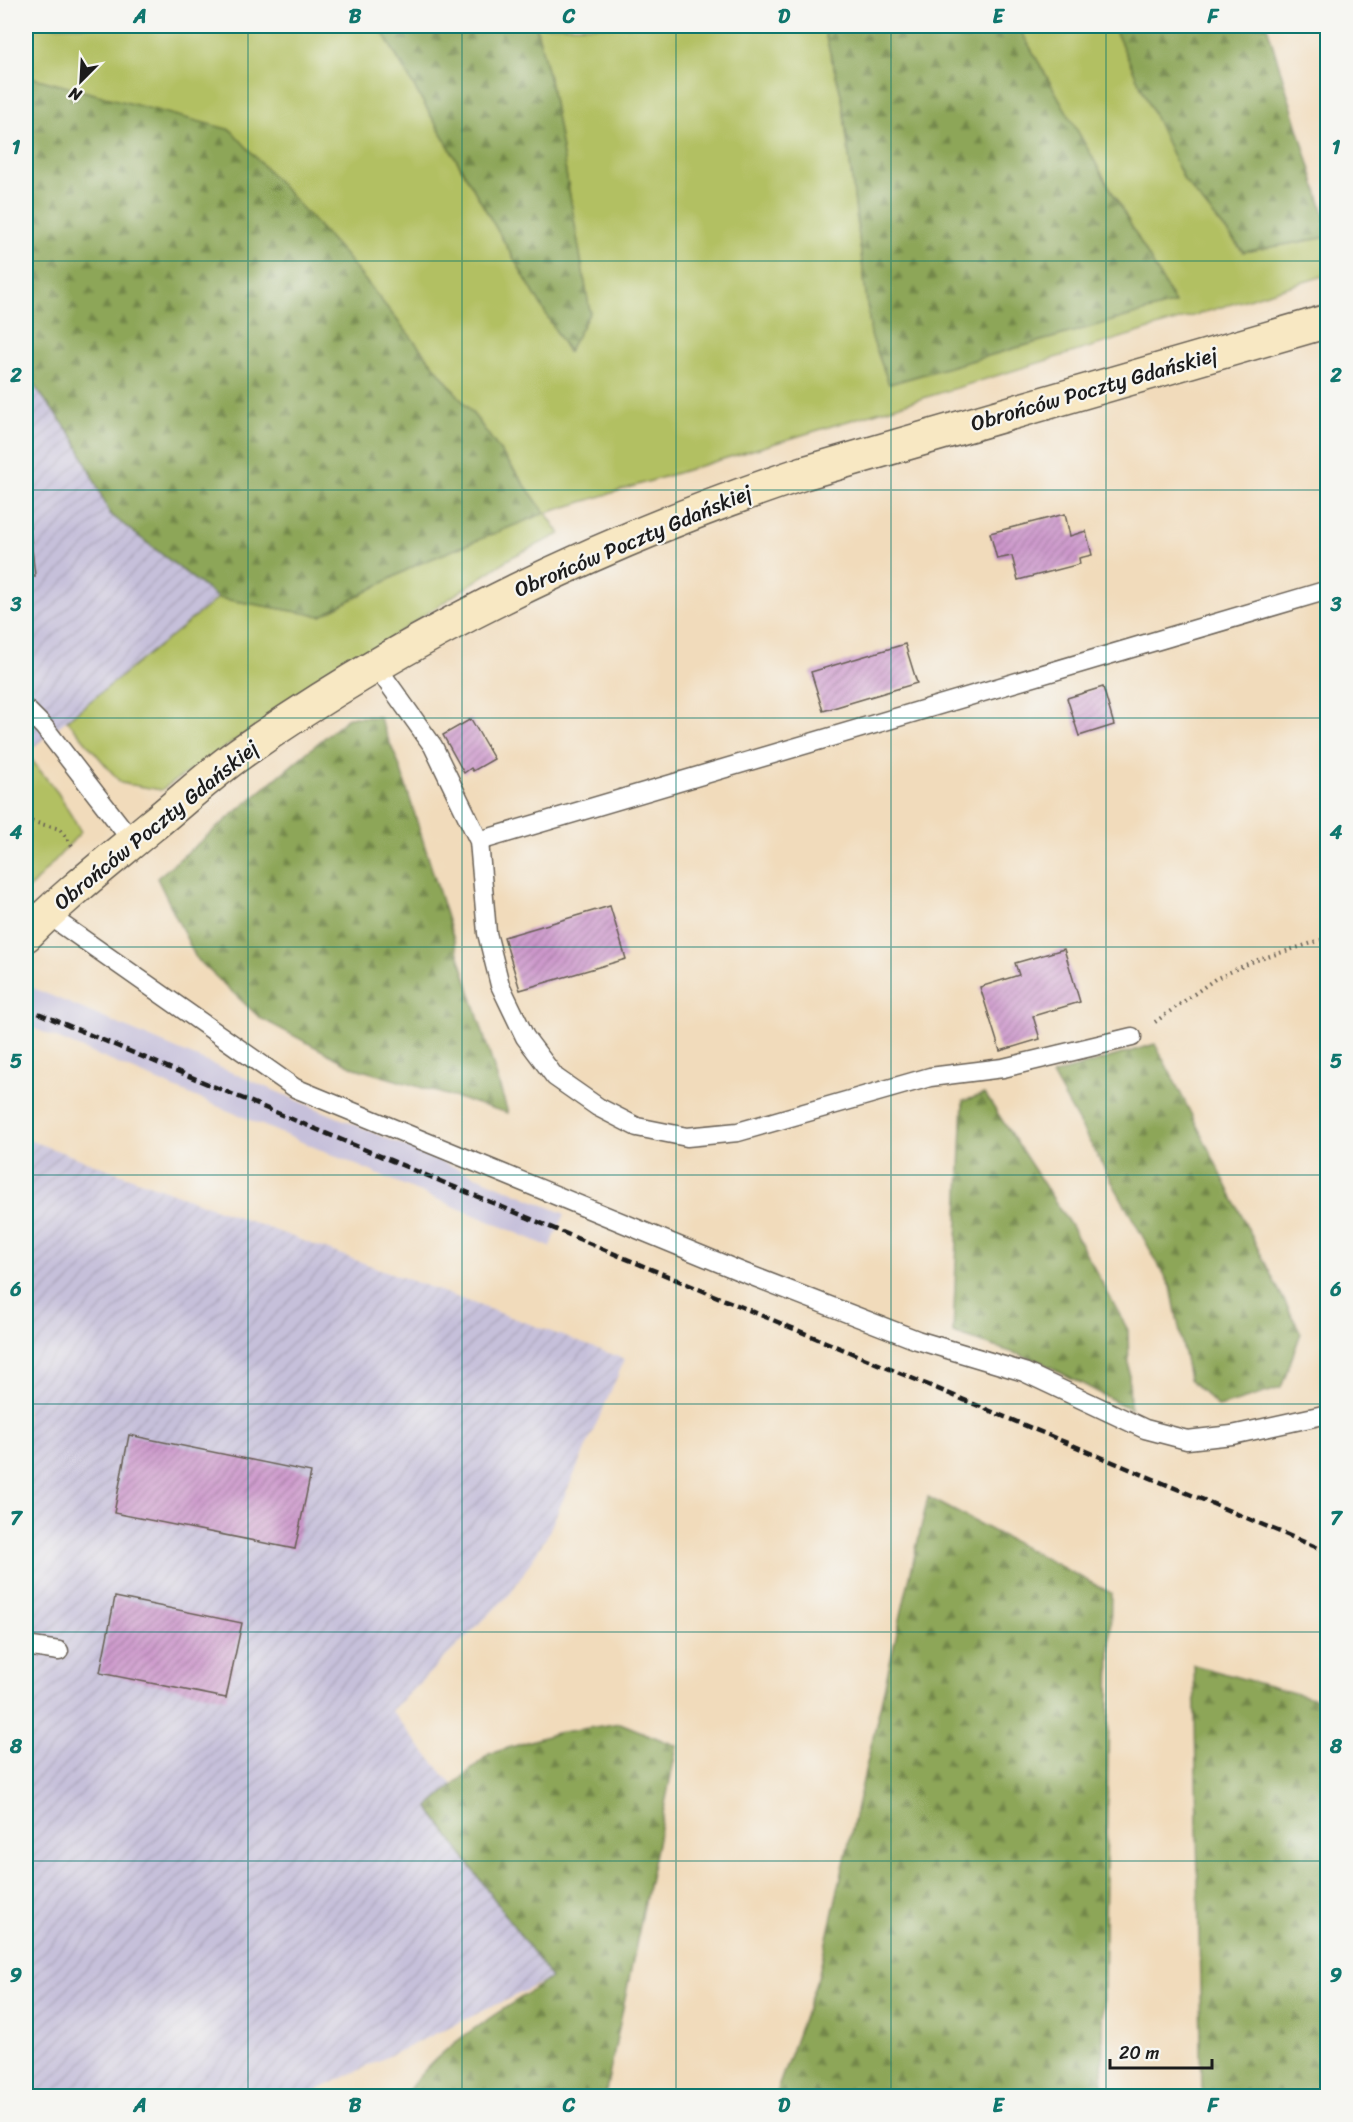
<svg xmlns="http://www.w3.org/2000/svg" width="1353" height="2122" font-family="Sriracha,sans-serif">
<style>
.industrial{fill:url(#industrial-furrows)}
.railway{fill:#c6c0da}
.grass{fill:#b2c062;stroke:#676e3f;stroke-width:1.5}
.forest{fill:url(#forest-firs);stroke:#54613a;stroke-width:1.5}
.building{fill:url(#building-hatch)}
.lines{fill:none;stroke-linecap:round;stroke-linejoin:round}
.service-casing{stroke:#675f54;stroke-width:21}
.secondary-casing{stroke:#675f54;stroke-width:36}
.path{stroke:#675f54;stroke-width:4;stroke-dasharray:1.5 4.5;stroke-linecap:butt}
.service{stroke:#fff;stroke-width:18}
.secondary{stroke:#f8e8c3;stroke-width:33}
.rail{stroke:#1c1c1c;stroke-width:4.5;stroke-dasharray:9 4.5;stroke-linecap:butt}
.grid{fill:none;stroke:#0f766e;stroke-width:1.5;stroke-opacity:0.55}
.labels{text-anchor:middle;stroke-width:4.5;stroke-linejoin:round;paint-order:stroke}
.street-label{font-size:21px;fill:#1c1c1c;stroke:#f6f6f2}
.neatline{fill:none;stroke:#0f766e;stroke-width:2}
.grid-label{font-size:20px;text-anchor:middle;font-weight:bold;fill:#0f766e}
</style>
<defs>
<pattern id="industrial-furrows" width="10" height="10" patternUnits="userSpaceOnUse" patternTransform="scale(1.5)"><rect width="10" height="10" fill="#c6c0da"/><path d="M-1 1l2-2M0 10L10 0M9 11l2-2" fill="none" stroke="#aaa4ba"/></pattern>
<pattern id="forest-firs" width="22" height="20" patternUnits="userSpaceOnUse" patternTransform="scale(1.5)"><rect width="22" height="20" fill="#8da658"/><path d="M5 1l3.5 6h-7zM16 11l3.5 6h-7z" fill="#728648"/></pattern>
<pattern id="building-hatch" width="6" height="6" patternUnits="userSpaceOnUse" patternTransform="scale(1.5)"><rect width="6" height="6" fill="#cc96cb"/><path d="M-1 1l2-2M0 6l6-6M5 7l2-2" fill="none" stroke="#a57aa4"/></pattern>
</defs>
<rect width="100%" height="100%" fill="#f6f6f2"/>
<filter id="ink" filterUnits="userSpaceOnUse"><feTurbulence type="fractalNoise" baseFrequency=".0167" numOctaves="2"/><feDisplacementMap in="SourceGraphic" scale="12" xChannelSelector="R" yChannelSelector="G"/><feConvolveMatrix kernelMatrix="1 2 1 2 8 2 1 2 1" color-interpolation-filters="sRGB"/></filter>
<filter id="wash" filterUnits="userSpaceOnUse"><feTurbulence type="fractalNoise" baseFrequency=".008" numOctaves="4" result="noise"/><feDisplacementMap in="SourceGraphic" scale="24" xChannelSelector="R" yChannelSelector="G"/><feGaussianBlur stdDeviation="1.35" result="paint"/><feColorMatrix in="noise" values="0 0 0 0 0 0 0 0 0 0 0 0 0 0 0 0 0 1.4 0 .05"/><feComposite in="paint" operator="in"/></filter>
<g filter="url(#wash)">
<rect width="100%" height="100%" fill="#f1dbbb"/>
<!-- industrial -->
<path class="industrial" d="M26,375l48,63 36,76 108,84 -192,155z
M26,1139l599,220 -78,177 -36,57 -120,118 62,75 -24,21 123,171 -247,118h-279z"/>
<!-- railway -->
<path class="railway" d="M26,985l539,229 -15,33 -524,-222z"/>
<!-- grass -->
<path class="grass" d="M26,26h353l189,326 22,-40 -39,-226 -15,-60h287l19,72 29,237 18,49 286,-81 -157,-277h95l71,153 59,73 84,-15v38l-781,238 14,21 -48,23 -351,233 -40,-7 -54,-63 151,-122 103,18 95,-51 129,-52 -68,-94 -134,-166 -112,-122 -205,-55z
M26,753l32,40 23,39 -55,60z"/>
<!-- forest -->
<path class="forest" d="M379,26h157l15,60 39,226 -22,40z
M823,26h195l157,277 -286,81 -18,-49 -29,-237z
M1113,26h154l60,197v14l-83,15 -60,-72z
M26,76l205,54 112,123 134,166 68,94 -129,52 -95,51 -103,-18 -108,-84 -36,-76 -48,-63z
M349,717h30l21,50 108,346 -153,-45 -95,-50 -64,-60 -39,-80z
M1155,1044c51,95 95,193 146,289l-20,55 -62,19 -30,-28 -18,-92 -119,-212z
M985,1094l86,132 57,104 2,79 -89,-47 -88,-29 10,-232z
M928,1497l183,96 -9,503h-327l43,-119z
M1194,1665l133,37v394h-125z
M620,1723l57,23 -72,350h-200c30,-50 99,-86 146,-118l-123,-171 61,-53 67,-21z"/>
<g id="blocks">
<!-- building -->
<path class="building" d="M26,493l9,83 -9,1z
M1065,514l5,22 16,-5 6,24 -13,3 1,6 -62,16 -6,-24 -15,3 -7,-26z
M905,644l12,39 -94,28 -12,-39z
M1103,687l11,38 -35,11 -12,-38z
M471,719l23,40 -21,12 -2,-3 -7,5 -21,-38z
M610,906l16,53 -106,31 -16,-53z
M1064,949l16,53 -47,14 7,23 -40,12 -20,-64 39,-12 -4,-12z
M129,1435l182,37 -16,77 -181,-36z
M115,1597l127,26 -16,75 -126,-25z"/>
</g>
</g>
<g filter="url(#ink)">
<use href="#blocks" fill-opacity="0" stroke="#675f54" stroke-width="1.5"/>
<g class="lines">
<!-- service casing -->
<g class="service-casing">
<path id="service" d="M376,666l57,80 46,95 8,92 13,52 25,52 30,40 43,30 39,20 50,10 51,-5 192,-55 73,-9 129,-31
M26,709l18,18 88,114
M479,841l849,-251
M47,914l248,174 447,184 175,68 107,32 121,57 42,11 45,-5 96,-21
M26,1646l33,5"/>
</g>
<!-- secondary casing -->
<g class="secondary-casing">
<path id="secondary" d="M26,935c38,-39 82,-73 124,-108 30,-24 58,-51 89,-73 173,-122 365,-214 565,-281l524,-152"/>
</g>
<!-- path -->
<path class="path" d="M26,820l34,9 13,18
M1155,1022l60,-43 39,-18 74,-23"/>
<!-- service -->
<use href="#service" class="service"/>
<!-- secondary -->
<use href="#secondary" class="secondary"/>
<!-- rail -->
<path class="rail" d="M26,1008l1302,544"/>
</g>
</g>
<!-- grid -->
<path class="grid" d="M248,26v2070M462,26v2070M676,26v2070M891,26v2070M1106,26v2070M26,261h1302M26,490h1302M26,718h1302M26,947h1302M26,1175h1302M26,1404h1302M26,1632h1302M26,1861h1302"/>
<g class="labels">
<!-- street labels -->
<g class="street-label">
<text transform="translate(1094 389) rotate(-16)" y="7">Obrońców Poczty Gdańskiej</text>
<text transform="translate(633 541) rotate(-23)" y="7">Obrońców Poczty Gdańskiej</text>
<text transform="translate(156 825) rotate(-39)" y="7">Obrońców Poczty Gdańskiej</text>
</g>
</g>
<!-- margin -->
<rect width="1353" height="2122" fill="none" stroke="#f6f6f2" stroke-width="66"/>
<!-- north arrow -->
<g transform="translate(81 81) rotate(204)" stroke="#f6f6f2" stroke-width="4.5" paint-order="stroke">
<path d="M0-4.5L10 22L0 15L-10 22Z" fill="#1c1c1c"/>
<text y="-9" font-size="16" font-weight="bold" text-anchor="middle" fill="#1c1c1c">N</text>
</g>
<!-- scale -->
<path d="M1110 2059v9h102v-9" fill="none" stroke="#1c1c1c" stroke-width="3"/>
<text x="1119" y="2059" font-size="18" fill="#1c1c1c" stroke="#f6f6f2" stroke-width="4.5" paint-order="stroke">20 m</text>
<rect x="33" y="33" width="1287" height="2056" class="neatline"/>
<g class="grid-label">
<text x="140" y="23">A</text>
<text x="355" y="23">B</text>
<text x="569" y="23">C</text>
<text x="784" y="23">D</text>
<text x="998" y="23">E</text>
<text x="1213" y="23">F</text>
<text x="16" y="154">1</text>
<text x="1336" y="154">1</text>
<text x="16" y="382">2</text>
<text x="1336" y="382">2</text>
<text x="16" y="611">3</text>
<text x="1336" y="611">3</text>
<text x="16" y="839">4</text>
<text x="1336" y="839">4</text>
<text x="16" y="1068">5</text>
<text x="1336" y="1068">5</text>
<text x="16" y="1296">6</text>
<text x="1336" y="1296">6</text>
<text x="16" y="1525">7</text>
<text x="1336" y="1525">7</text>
<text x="16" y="1753">8</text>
<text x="1336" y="1753">8</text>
<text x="16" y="1982">9</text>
<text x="1336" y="1982">9</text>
<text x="140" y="2112">A</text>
<text x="355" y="2112">B</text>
<text x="569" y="2112">C</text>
<text x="784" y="2112">D</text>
<text x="998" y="2112">E</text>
<text x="1213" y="2112">F</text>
</g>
</svg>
